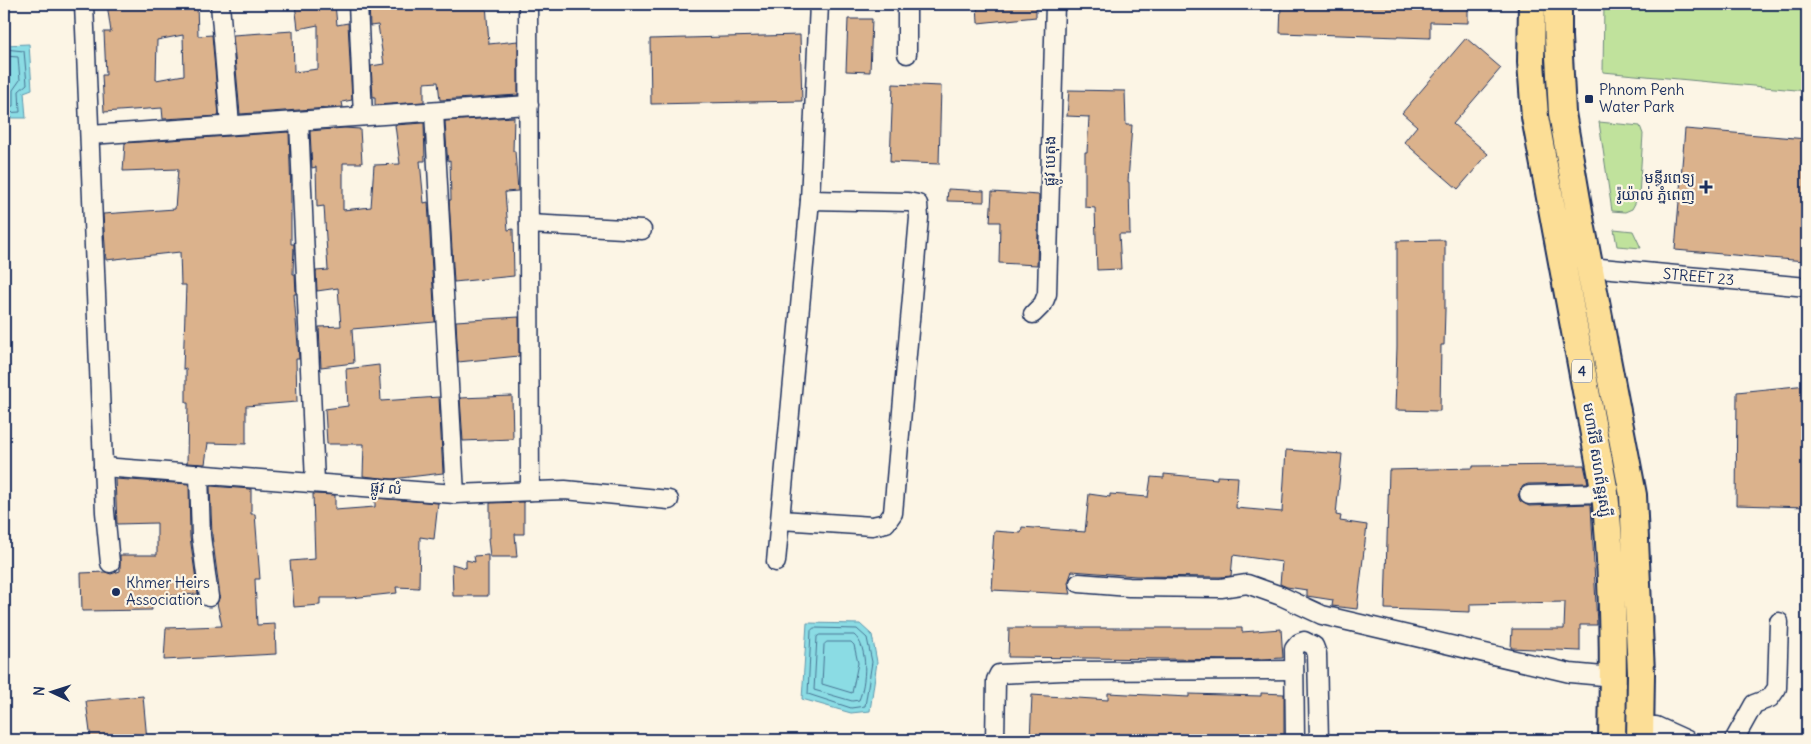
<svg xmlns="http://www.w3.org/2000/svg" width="1811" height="744" font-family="Delius,'Noto Sans Khmer',sans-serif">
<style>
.green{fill:#c0e29c;stroke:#6e887d}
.water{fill:#8bdce4;stroke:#5e97ae}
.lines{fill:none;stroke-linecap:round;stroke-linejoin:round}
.shore{stroke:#487494;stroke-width:1}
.building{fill:#dbb28c;stroke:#1b2f5e;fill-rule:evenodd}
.minor-casing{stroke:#1b2f5e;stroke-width:21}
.highway-casing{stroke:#1b2f5e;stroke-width:30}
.minor{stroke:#fcf5e5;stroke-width:18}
.highway{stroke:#fcde96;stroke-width:26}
.poi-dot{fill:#1b2f5e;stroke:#fcf5e5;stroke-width:2}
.labels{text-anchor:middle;stroke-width:4.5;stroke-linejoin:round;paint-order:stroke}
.shield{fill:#fcf5e5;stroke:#5e6a86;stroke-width:1}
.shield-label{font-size:14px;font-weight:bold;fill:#1b2f5e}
.poi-label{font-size:15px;fill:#1b2f5e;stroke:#fcf5e5;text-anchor:start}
.street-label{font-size:15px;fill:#1b2f5e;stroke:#fcf5e5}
</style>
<rect width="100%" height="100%" fill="#fcf5e5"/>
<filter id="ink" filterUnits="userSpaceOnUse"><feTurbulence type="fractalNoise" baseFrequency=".02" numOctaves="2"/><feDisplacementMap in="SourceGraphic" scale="10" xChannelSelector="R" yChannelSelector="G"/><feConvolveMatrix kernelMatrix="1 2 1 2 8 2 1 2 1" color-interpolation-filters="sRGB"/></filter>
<g filter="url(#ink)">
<!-- green -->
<path class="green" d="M1604,4h203v87l-204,-19z
M1599,122l41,4 3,8 -4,62 -7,13 -7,3 -13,-1z
M1614,229l19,2 8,17 -24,-2z"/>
<!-- water -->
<path class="water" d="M29,44l3,45 -8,3 2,26h-22v-73z
M807,623l53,1 12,11 5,27 -7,49 -19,2 -49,-14z"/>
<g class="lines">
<!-- shore -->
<path class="shore" d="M4,49l20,2 3,33 -8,7 1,21 -16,1
M4,56l14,1 2,23 -7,10v16l-9,1
M814,628l43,1 10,9 5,24 -7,44 -14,2 -43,-14 3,-63z
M820,635h34c15,12 12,49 5,65l-7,1 -38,-11 3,-53z
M827,642h24l3,3 4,18 -6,30 -30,-9 2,-39z"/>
</g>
<!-- building -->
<path class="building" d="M107,4h90l1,32 14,-1 7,81 -56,3 -1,-11 -58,4 -2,-37h4l-2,-43h7zM183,35l1,40 -28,5 1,-40z
M295,4h40l2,21 11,-2 4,77 -10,2 1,5 -103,7 -7,-79 60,-4 1,41 24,-3v-44l-20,4z
M369,4h117l3,40 29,-3v54l-78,5 -2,-18 -14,1v19l-49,3v-8h-2l-2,-31 13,-2 -6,-39 -8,1z
M977,4h59v13l-58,6z
M1281,4h187v19l-38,-1v16l-150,-5z
M848,19h24l-2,53 -24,-1z
M800,35l2,66 -151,3 -1,-65z
M1466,38l35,30 -48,56 35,30 -30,35 -54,-47 13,-16 -15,-13z
M893,84l48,2 -2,78 -49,-2z
M1069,90l56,1 1,34h6l-4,57h1l1,52h-11l2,35 -24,1 -2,-62 -10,-1v-55h2l2,-35 -22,-1z
M514,117l-1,34h2l3,40 -13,1 3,38 5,-1 1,47 -60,6 -5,-82h2l-1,-40 -2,1 -1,-8 -2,-32z
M424,123l1,38h-5l4,42 4,-1 7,120 -83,7 2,34 -33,4 -2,-40 22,-1 -3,-38 -21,3 -1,-20 12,-1 -4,-64 -7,1 -1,-40 -4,1 -2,-37 34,-3 16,1 2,34h-19v47l28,-3 3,-42 26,-1 -5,-39z
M1685,129l122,10v100l-2,22 -130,-11z
M289,132l2,65v47h3l-1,30h2l1,20h-2l5,65h-3l1,43 -51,4v38l-38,-1 -3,21 -18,-1 1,-60h-2v-35l-3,1 3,-84h-5l-1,-33 -74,8 -3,-46 72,-5 3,-40 -55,2 2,-28z
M948,189l36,2v11l-37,-1z
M992,192l47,3 -2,70 -38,-2 1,-41h-10z
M1445,240v70l-1,35h-3l-1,66 -45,-1 2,-63v-106z
M519,317v39l-61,6 -2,-41z
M379,365l2,36 58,-4 4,76 -51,6 -29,-3 1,-32h-37l-2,-35 23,-3 -2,-37z
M1807,385v122l-71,-2 1,-113z
M512,396l1,43 -50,2 -3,-43z
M1286,450l56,4 -6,61 5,1 -1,5 27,4 -10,84 -25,-3 1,-6 -26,-4v-6l-20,-3 -7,-3 2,-22 -49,-7 -2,21 -11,1 -84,-1 -64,-5 -4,12 3,11 -79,-4 2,-31h-2l2,-28 27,2 1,-6 63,5 4,-38 21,3v-3l38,3 3,-20 13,1v-4l53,5v-3l21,1 -2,31 46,4z
M1584,465l4,18 -60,1 -5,2 -5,9 2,6 9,5 62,-2 6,121h-17v26l-69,-3 1,-19h52l1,-27 -95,2v8l-85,-3 4,-139 84,-2v-2z
M115,479l74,5 1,53 8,57 -47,3 1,13 -70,1 -1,-38 24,-1 6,2 9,-3v-16h37v-32l-40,1z
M210,486l41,3v25h4l5,65h-5l2,46 18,-1 1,30 -112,6 2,-32 56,-2 -5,-23 3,-7 -8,-61z
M313,494l22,1v15l40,-3v-9l63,5 -4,36 -14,-2 -1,51 -23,-1 1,6 -46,5h-31v7l-26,2 -4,-46 25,-2z
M524,502v32h-9l2,23h-27l-2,-19h2v-35z
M488,555v41h-35l-1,-32 14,4v-8l9,2 -1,-6z
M1009,628h233v4l39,-3 2,29 -43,2 -232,-3z
M1108,693l81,4v-3l72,2v-3l23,1v46h-254l2,-45 76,5z
M143,696l4,44h-56l-5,-39z"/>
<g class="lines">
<!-- minor casing -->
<g class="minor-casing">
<g id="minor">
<path d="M84,4l21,508 5,51"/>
<path d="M220,4l10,121"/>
<path d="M358,4l5,112"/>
<path d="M528,4l2,487"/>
<path d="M907,4v50"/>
<path d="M434,112l21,382"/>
<path d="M299,121l16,361"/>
<path d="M90,135l439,-30"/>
<path d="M529,224l113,6"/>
<path id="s1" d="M1590,267l217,20"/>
<path d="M1033,314l10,-10 4,-10 8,-290"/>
<path d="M103,467l352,27 110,-4 104,10"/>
<path d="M199,474l2,62 8,61"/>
<path d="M1529,495l76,-2"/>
<path d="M781,520l91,6 14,-3 7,-10 26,-295 -1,-14 -10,-2 -98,-2"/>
<path d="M776,562l34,-362 9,-196"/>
<path d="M1079,583l50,4 92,1 26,-4 34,12 41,19 248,58 44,4"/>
<path d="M1641,726h15l31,14"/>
<path d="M995,740l1,-60 3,-6 64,-3 231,-1"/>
<path d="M1295,740l-1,-91 5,-6 5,-2 10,5 3,8 2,86"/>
<path d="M1734,740l20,-36 16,-6 7,-10 2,-66"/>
</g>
</g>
<!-- highway casing -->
<g class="highway-casing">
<path id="highway" d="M1532,4l-1,58 4,55 70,376c8,82 9,165 7,247
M1558,4v33l4,76 19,110 52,272 8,178 -1,67"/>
</g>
<!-- minor -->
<use href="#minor" class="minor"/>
<!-- highway -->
<use href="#highway" class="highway"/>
</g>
</g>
<!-- markers -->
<g class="poi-dot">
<rect x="1584" y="94" width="10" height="10" rx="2.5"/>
<path d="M1703.5 179.5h5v5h5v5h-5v5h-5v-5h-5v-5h5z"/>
<circle cx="116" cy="592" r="5"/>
</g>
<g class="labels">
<!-- shield labels -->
<rect class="shield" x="1572" y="359.5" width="20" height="23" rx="4"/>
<g class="shield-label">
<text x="1582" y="376">4</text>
</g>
<!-- poi labels -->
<g class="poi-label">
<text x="1599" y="95">Phnom Penh<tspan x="1599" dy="17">Water Park</tspan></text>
<text x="1695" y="183" text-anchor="end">មន្ទីរពេទ្យ<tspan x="1695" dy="17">រ៉ូយ៉ាល់ ភ្នំពេញ</tspan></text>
<text x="126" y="588">Khmer Heirs<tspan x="126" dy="17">Association</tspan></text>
</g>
<!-- street labels -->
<g class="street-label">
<text transform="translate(1050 161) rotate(-89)" y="5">ផ្លូវ បេតុង</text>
<text dy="5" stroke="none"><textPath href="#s1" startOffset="109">STREET 23</textPath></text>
<text transform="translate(1597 460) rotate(81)" y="5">មហាវិថី សហព័ន្ធរុស្ស៊ី</text>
<text transform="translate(386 488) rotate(5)" y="5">ផ្លូវ លំ</text>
</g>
</g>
<!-- margin -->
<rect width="1811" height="744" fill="none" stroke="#fcf5e5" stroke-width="20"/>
<rect x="10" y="10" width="1791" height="724" fill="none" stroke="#1b2f5e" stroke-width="2" filter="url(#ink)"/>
<!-- north arrow -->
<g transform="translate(52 692) rotate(274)" stroke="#fcf5e5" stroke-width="4" paint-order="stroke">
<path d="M0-4L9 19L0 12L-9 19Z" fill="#1b2f5e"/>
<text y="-8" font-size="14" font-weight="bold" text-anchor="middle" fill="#1b2f5e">N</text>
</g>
</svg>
